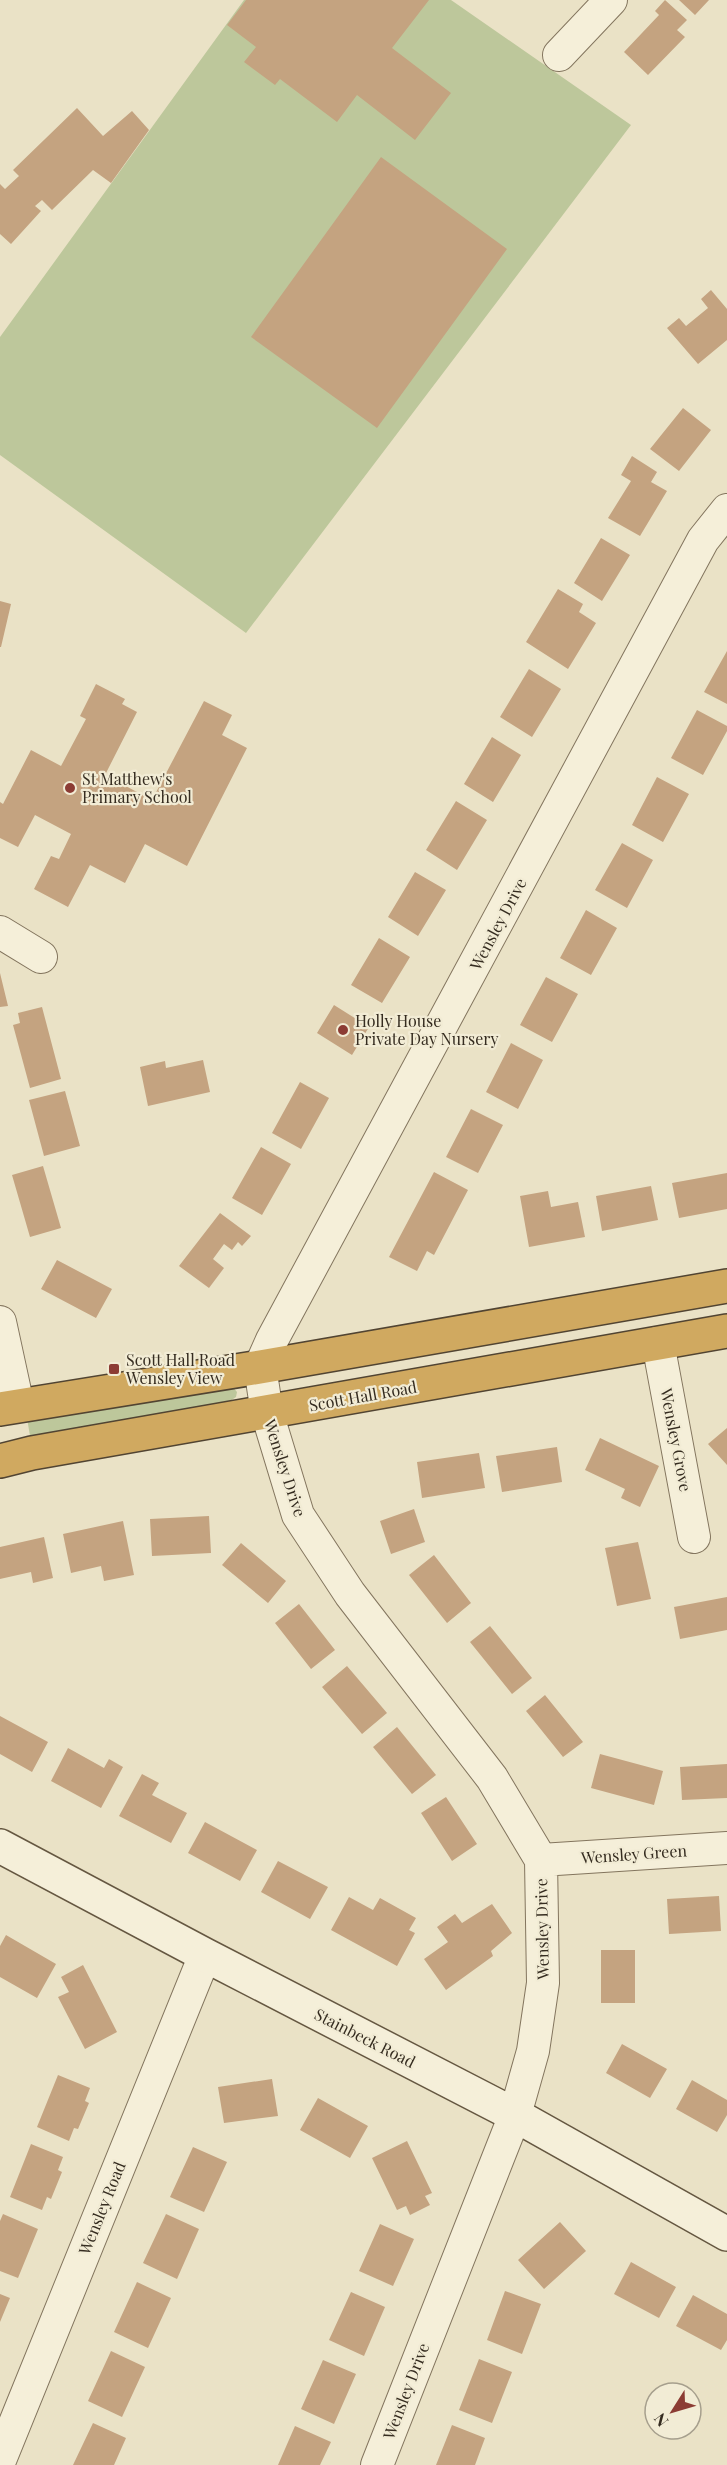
<svg xmlns="http://www.w3.org/2000/svg" width="727" height="2465" font-family="'Playfair Display',serif">
<style>
.grass{fill:#bdc79b}
.building{fill:#c4a380}
.lines{fill:none;stroke-linecap:round;stroke-linejoin:round}
.street-casing{stroke:#83755e;stroke-width:34}
.secondary-casing{stroke:#655741;stroke-width:36}
.highway-casing{stroke:#514432;stroke-width:36}
.street{stroke:#f5efd9;stroke-width:32}
.secondary{stroke:#f5efd9;stroke-width:33}
.highway{stroke:#d0a960;stroke-width:33}
.poi-dot{fill:#8c3c34;stroke:#f2ecd5;stroke-width:2}
.labels{text-anchor:middle;stroke-width:4.5;stroke-linejoin:round;paint-order:stroke}
.poi-label{font-size:16px;fill:#352c20;stroke:#f2ecd5;text-anchor:start}
.street-label{font-size:16px;fill:#352c20;stroke:#f2ecd5}
</style>
<rect width="100%" height="100%" fill="#eae2c6"/>
<!-- grass -->
<path class="grass" d="M244,0h207l180,125 -385,508 -246,-178v-118z
M231,1385l6,7 -1,5 -6,4 -200,35 -3,-18z"/>
<!-- building -->
<path class="building" d="M246,0h183l-37,48 59,45 -36,47 -58,-45 -20,27 -57,-43 -5,6 -31,-23 12,-15 -29,-22z
M665,0l22,20 -10,10 8,7 -37,38 -24,-23 35,-37 -4,-4z
M679,0h30l-14,15z
M77,108l26,28 29,-25 17,19 -38,53 -18,-13 -41,40 -10,-10 -7,6 6,5 -30,33 -11,-10v-50l5,5 14,-13 -6,-6z
M381,157l126,92 -130,179 -126,-91z
M711,290l16,19v31l-29,24 -31,-36 12,-10 7,8 22,-18 -7,-9z
M683,408l28,22 -32,41 -29,-22z
M632,456l25,16 -6,10 16,9 -27,45 -32,-18 23,-37 -10,-6z
M601,538l29,17 -28,46 -28,-18z
M558,589l25,15 -4,8 17,11 -28,46 -42,-27z
M0,601l11,3 -10,43h-1z
M727,651v53l-23,-12z
M529,669l32,20 -29,48 -32,-20z
M96,684l29,15 -3,5 15,8 -32,63 47,25 52,-99 28,14 -10,20 25,13 -60,118 -42,-22 -20,39 -35,-18 -22,42 -34,-18 17,-33 8,3 12,-25 -36,-19 -17,32 -18,-9v-36l3,2 28,-54 30,16 25,-47 -6,-3z
M697,710l30,16v5l-24,44 -32,-17z
M492,737l29,18 -28,47 -29,-18z
M657,777l32,17 -26,48 -31,-17z
M456,801l31,19 -30,50 -31,-20z
M622,843l31,17 -26,48 -32,-18z
M415,872l31,18 -28,46 -30,-19z
M586,910l31,18 -26,47 -31,-17z
M379,938l31,19 -28,46 -31,-18z
M0,973l8,33 -8,1z
M546,977l32,17 -26,48 -32,-17z
M334,1005l35,22 -17,28 -35,-22z
M42,1007l19,72 -31,9 -17,-63 7,-2 -2,-10z
M511,1043l32,17 -25,49 -32,-17z
M203,1060l7,32 -62,14 -8,-39 25,-6 1,7z
M300,1082l29,16 -28,51 -29,-16z
M65,1091l15,55 -36,10 -15,-56z
M471,1109l32,16 -25,48 -32,-16z
M261,1147l30,17 -29,51 -30,-17z
M43,1166l18,62 -31,9 -18,-62z
M434,1172l34,18 -34,65 -7,-4 -10,20 -28,-14z
M727,1173v36l-48,9 -7,-35z
M651,1186l7,34 -56,11 -6,-35z
M548,1191l3,16 27,-5 7,35 -56,10 -9,-51z
M220,1213l31,23 -9,10 -4,-4 -6,8 -8,-6 -11,15 11,9 -15,20 -30,-22z
M57,1260l55,29 -16,29 -55,-29z
M727,1428v37l-19,-21z
M600,1438l59,28 -19,41 -19,-9 4,-9 -40,-19z
M557,1447l5,35 -60,10 -6,-36z
M479,1453l6,35 -63,10 -5,-36z
M414,1509l11,33 -34,12 -11,-33z
M209,1516l2,37 -59,3 -2,-37z
M123,1521l11,54 -30,6 -3,-15 -30,7 -8,-39z
M44,1537l9,41 -20,5 -2,-11 -31,7v-32z
M638,1542l13,57 -34,7 -12,-58z
M241,1543l45,38 -18,22 -46,-38z
M434,1555l37,48 -24,20 -38,-48z
M727,1597v33l-47,9 -6,-32z
M299,1604l36,46 -24,19 -36,-46z
M490,1626l42,52 -20,16 -42,-52z
M347,1666l40,47 -25,21 -40,-47z
M545,1695l38,47 -20,15 -37,-46z
M0,1716l48,26 -16,30 -32,-18z
M397,1727l39,48 -24,19 -39,-47z
M68,1748l36,20 5,-9 14,8 -22,41 -50,-27z
M600,1754l63,17 -9,34 -63,-17z
M727,1764v34l-45,2 -2,-33z
M142,1774l17,9 -7,12 35,18 -16,30 -52,-27z
M446,1797l31,47 -25,17 -31,-48z
M205,1822l52,28 -17,31 -52,-28z
M278,1861l50,26 -18,32 -49,-27z
M719,1896l2,35 -52,3 -2,-35z
M349,1897l24,13 7,-12 36,20 -7,12 6,3 -18,33 -66,-36z
M492,1904l20,29 -21,18 2,5 -47,34 -22,-31 24,-17 -11,-15 18,-13 7,9z
M6,1935l50,29 -19,34 -37,-21v-31z
M601,1950h34v53h-34z
M83,1965l34,67 -32,17 -27,-52 11,-5 -8,-15z
M622,2044l45,25 -17,29 -44,-25z
M58,2075l32,13 -5,13 4,2 -11,26 -4,-1 -5,13 -32,-14z
M272,2079l6,37 -54,7 -6,-36z
M692,2080l35,20v15l-10,17 -41,-23z
M318,2098l50,28 -18,32 -50,-28z
M407,2141l25,52 -7,3 5,9 -20,10 -4,-9 -9,4 -25,-52z
M31,2144l32,13 -5,13 4,2 -11,27 -4,-2 -5,13 -32,-13z
M193,2147l34,15 -23,50 -34,-15z
M3,2214l35,15 -20,49 -18,-7v-50z
M166,2214l33,15 -22,50 -34,-16z
M560,2222l26,29 -42,38 -26,-29z
M380,2224l34,15 -21,47 -34,-15z
M631,2262l45,25 -17,31 -45,-24z
M137,2282l34,16 -23,50 -34,-16z
M505,2291l36,13 -19,50 -35,-14z
M351,2292l34,15 -21,49 -35,-16z
M0,2294l10,4 -10,24z
M693,2295l34,19v26l-6,10 -45,-24z
M111,2351l34,16 -23,50 -34,-16z
M479,2359l33,13 -20,51 -33,-13z
M323,2360l33,14 -22,50 -33,-15z
M93,2423l33,15 -12,27h-41z
M452,2425l33,13 -10,27h-39z
M295,2426l36,16 -11,23h-42z"/>
<g class="lines">
<!-- street casing -->
<g class="street-casing">
<path id="street" d="M559,55l52,-55
M0,932l41,25
M0,1322l18,83
M658,1343l36,194
M541,1860l186,-12
M0,2460l205,-505
M377,2465l138,-350 18,-64 10,-68 -2,-123 -49,-82 -142,-184 -52,-79 -31,-102 -7,-46 12,-27 431,-800 24,-30"/>
</g>
<!-- secondary casing -->
<g class="secondary-casing">
<path id="secondary" d="M0,1846l205,109 310,160 212,119"/>
</g>
<!-- highway casing -->
<g class="highway-casing">
<path id="highway" d="M0,1409l260,-42 467,-81
M0,1461l32,-8 695,-122"/>
</g>
<!-- street -->
<use href="#street" class="street"/>
<!-- secondary -->
<use href="#secondary" class="secondary"/>
<!-- highway -->
<use href="#highway" class="highway"/>
</g>
<!-- markers -->
<g class="poi-dot">
<circle cx="70" cy="788" r="6"/>
<circle cx="343" cy="1030" r="6"/>
<rect x="108" y="1363" width="12" height="12" rx="3"/>
</g>
<g class="labels">
<!-- poi labels -->
<g class="poi-label">
<text x="82" y="785">St Matthew's<tspan x="82" dy="18">Primary School</tspan></text>
<text x="355" y="1027">Holly House<tspan x="355" dy="18">Private Day Nursery</tspan></text>
<text x="126" y="1366">Scott Hall Road<tspan x="126" dy="18">Wensley View</tspan></text>
</g>
<!-- street labels -->
<g class="street-label">
<text transform="translate(498 924) rotate(-62)" y="6">Wensley Drive</text>
<text transform="translate(363 1396) rotate(-10)" y="6">Scott Hall Road</text>
<text transform="translate(676 1440) rotate(79)" y="6">Wensley Grove</text>
<text transform="translate(285 1468) rotate(72)" y="6">Wensley Drive</text>
<text transform="translate(634 1854) rotate(-4)" y="6">Wensley Green</text>
<text transform="translate(542 1929) rotate(-91)" y="6">Wensley Drive</text>
<text transform="translate(365 2038) rotate(27)" y="6">Stainbeck Road</text>
<text transform="translate(102 2208) rotate(-68)" y="6">Wensley Road</text>
<text transform="translate(406 2391) rotate(-69)" y="6">Wensley Drive</text>
</g>
</g>
<!-- north arrow -->
<g transform="translate(673 2411) rotate(233)"><circle r="28" fill="#f2ecd5" stroke="#a69f8d" stroke-width="1.5"/>
<path d="M0-4.5L10 22L0 15L-10 22Z" fill="#8c3c34"/>
<text y="-9" font-size="16" font-weight="bold" text-anchor="middle" fill="#352c20">N</text>
</g>
</svg>
